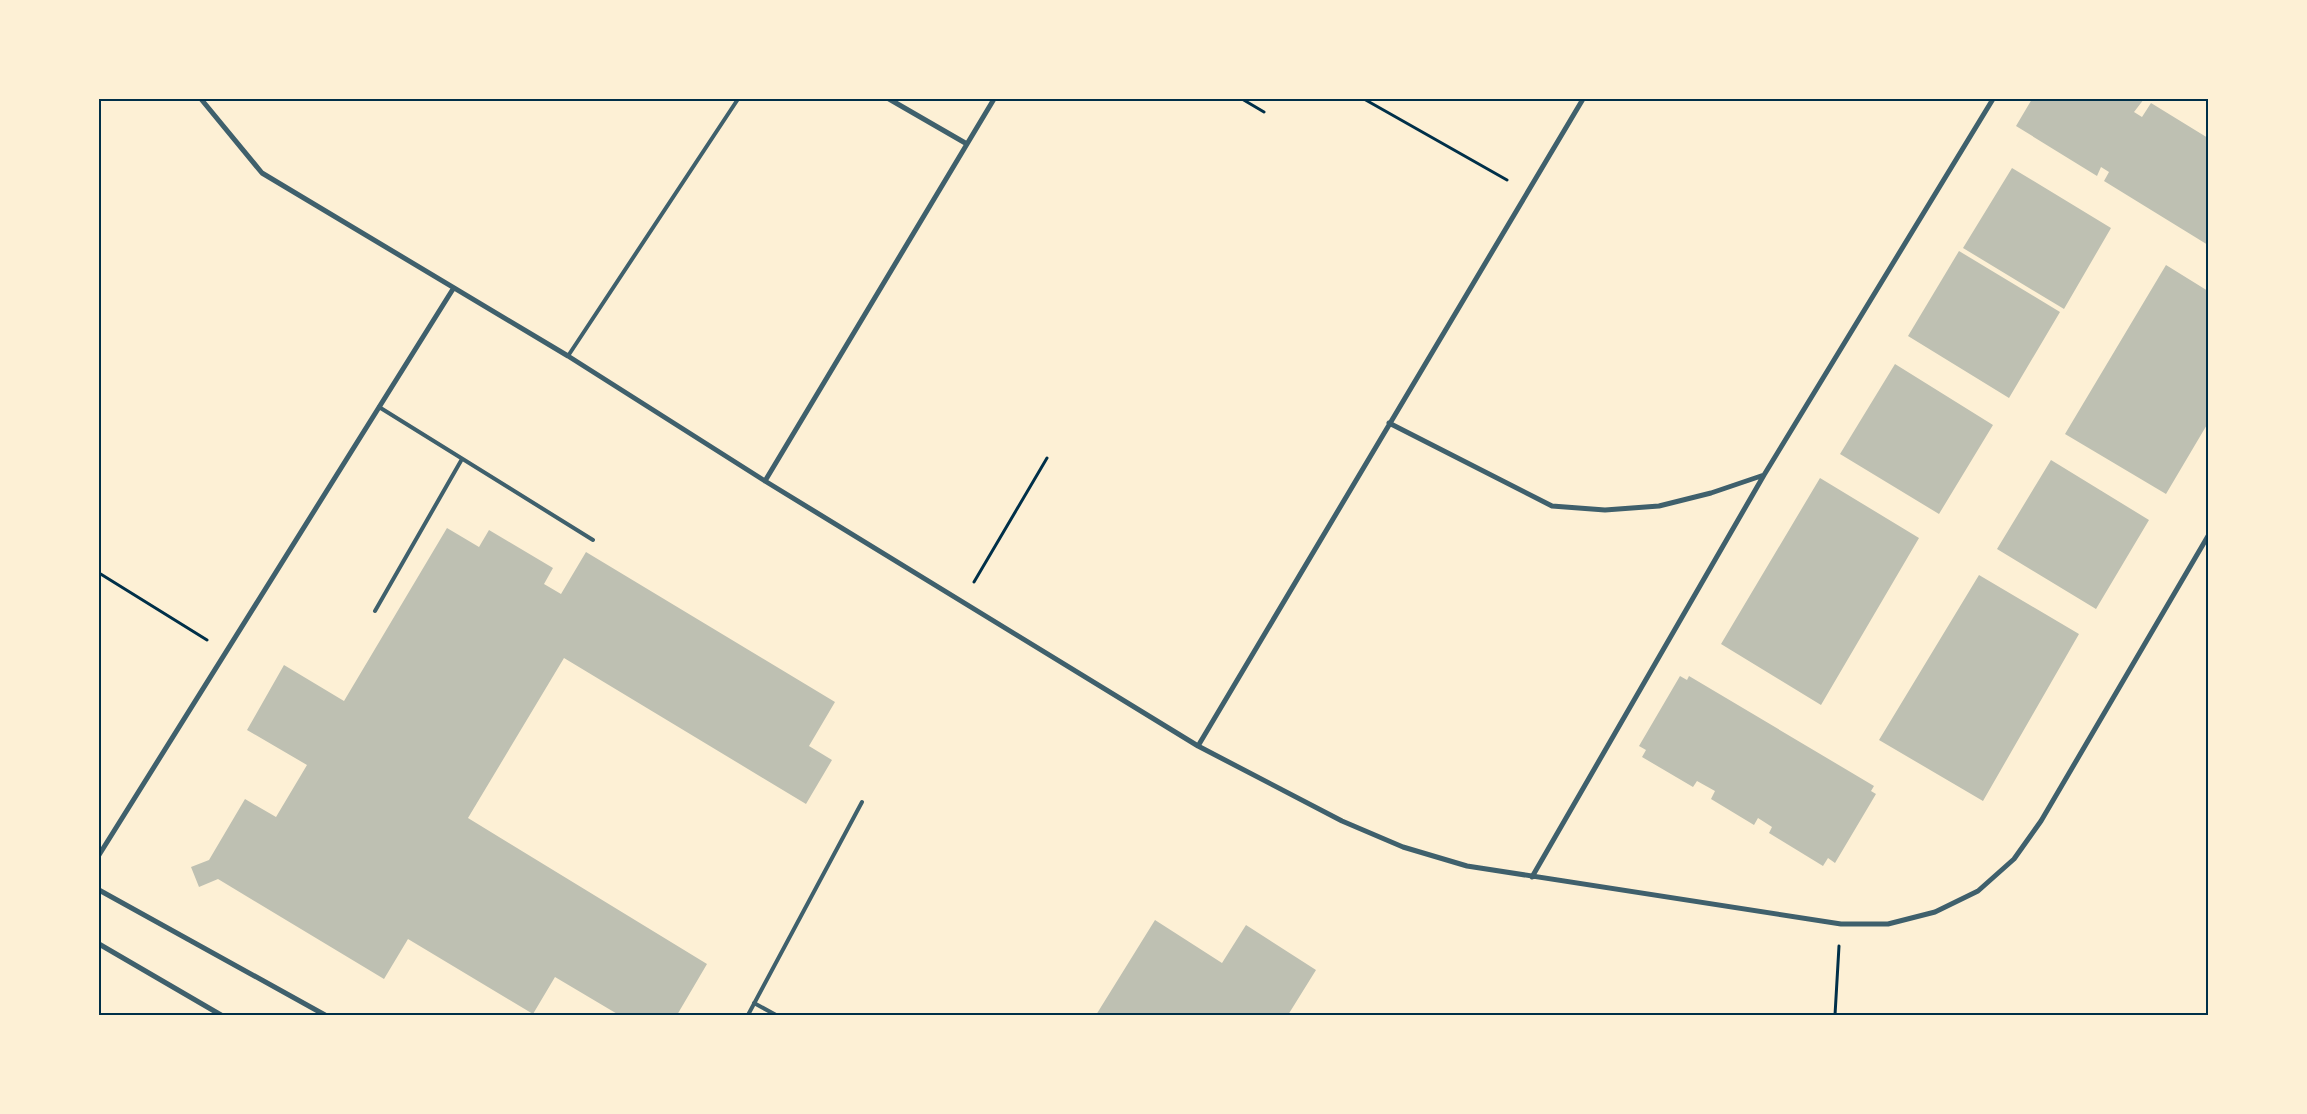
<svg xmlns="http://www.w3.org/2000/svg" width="2307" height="1114" font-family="'Noto Serif',serif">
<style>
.building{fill:#bec0b2}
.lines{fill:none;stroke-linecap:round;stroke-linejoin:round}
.path{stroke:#003049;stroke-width:3}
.service{stroke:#3f606c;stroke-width:4}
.minor{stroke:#3f606c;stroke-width:5}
.neatline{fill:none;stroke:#003049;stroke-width:2}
</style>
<rect width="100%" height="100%" fill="#fdf0d5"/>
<!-- building -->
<path class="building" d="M2032,99h112l-10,13 8,5 9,-14 57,35v107l-104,-64 5,-9 -8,-5 -4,9 -81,-50z
M2012,168l99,60 -47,81 -101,-61z
M1959,251l101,61 -51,86 -101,-62z
M2166,265l42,26v132l-42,71 -101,-60z
M1895,364l98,61 -54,89 -99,-60z
M2051,460l98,60 -53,89 -99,-60z
M1820,478l99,60 -98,167 -100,-61z
M447,528l32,19 10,-17 64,38 -9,16 17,10 25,-42 249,150 -26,44 23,14 -26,44 -242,-146 -96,160 239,146 -30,51h-58l-64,-38 -22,37 -125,-75 -24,40 -166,-100 -19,8 -8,-20 18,-7 36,-61 31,18 31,-52 -60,-35 37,-65 60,36z
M1979,575l100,59 -96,167 -104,-61z
M1680,676l7,4 2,-4 185,110 -3,5 5,3 -41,69 -7,-5 -5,8 -54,-33 3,-6 -14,-9 -4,7 -43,-26 4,-8 -18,-10 -4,6 -51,-30 4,-7 -7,-4z
M1155,920l67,43 24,-38 70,45 -28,45h-192z"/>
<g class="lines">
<!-- path -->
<path class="path" d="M1242,99l22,13
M1364,99l143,81
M99,573l108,67
M974,582l73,-124
M1835,1015l4,-69"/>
<!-- service -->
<path class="service" d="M568,356l170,-257
M379,407l214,133
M375,611l87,-152
M754,1003l22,12
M748,1015l114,-213"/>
<!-- minor -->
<path class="minor" d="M201,99l61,74 306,183 197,125 433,265 144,75 61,26 64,19 374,58h47l47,-12 43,-21 36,-32 27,-38 167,-285
M889,99l78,45
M1389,423l163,83 53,4 54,-4 52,-13 53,-18 229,-376
M765,481l229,-382
M1198,746l385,-647
M99,855l354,-566
M1532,877l232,-402
M99,890l226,125
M99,944l122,71"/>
</g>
<!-- border -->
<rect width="2307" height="1114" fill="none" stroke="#fdf0d5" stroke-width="200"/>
<rect x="100" y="100" width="2107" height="914" class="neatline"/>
</svg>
